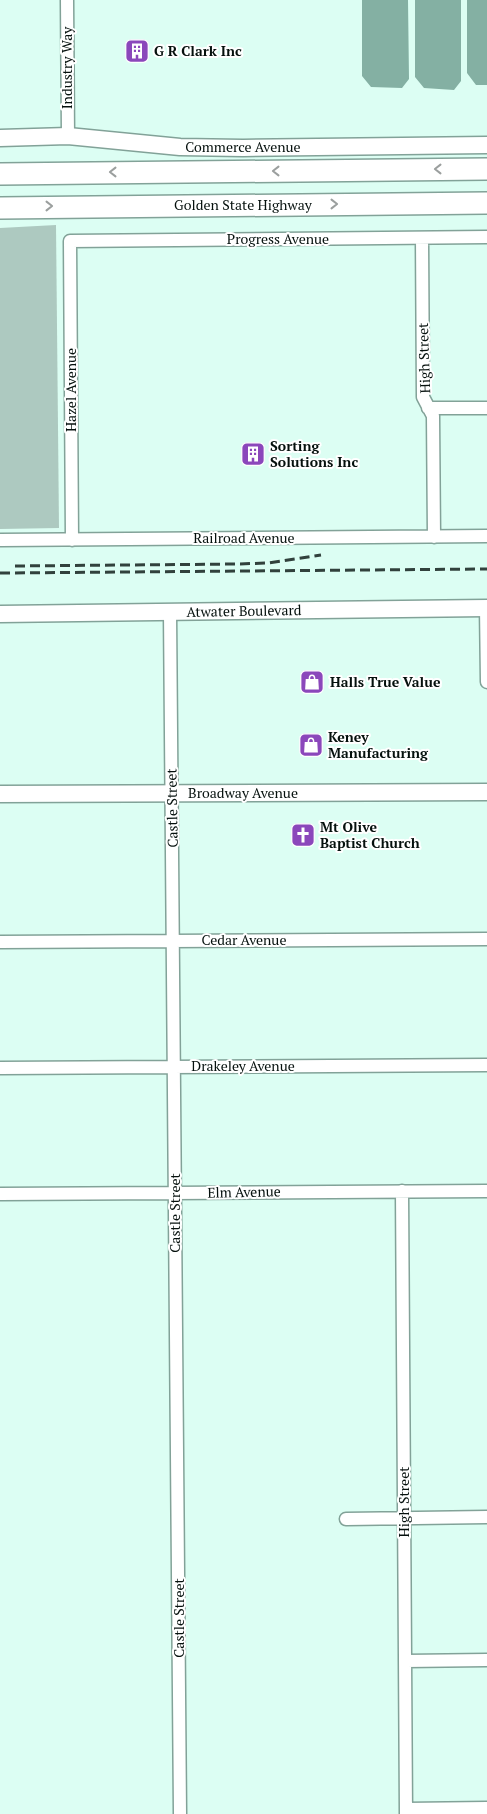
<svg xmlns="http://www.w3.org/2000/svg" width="487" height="1814" font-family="'PT Serif',serif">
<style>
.green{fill:#adc9c0}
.water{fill:#84b0a3}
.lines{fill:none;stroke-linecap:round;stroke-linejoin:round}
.street-casing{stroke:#82a298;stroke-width:15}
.secondary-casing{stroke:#82a298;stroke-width:19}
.highway-casing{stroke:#82a298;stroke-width:24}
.street{stroke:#fff;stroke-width:12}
.secondary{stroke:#fff;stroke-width:16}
.highway{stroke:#fff;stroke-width:21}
.rail{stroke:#31413c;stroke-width:3;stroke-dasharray:10 5;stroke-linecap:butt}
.oneway{stroke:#9b9f9e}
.labels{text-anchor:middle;stroke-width:4;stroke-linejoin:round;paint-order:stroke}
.poi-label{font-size:14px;font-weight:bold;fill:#05100d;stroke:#fff;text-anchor:start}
.street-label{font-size:14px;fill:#05100d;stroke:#fff}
</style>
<rect width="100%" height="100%" fill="#dcfef3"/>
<!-- green -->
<path class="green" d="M56,225l3,303 -59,1v-301z"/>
<!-- water -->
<path class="water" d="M362,0h46l1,79 -7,9 -31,-1 -9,-11z
M415,0h46v81l-7,9 -30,-2 -9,-11z
M467,0h20v85h-11l-9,-12z"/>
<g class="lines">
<!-- street casing -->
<g class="street-casing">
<path id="street" d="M67,0l1,136
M422,238l1,159 10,19 1,121
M428,408h59
M0,540l487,-4
M72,540l-2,-299 417,-4
M486,608l1,74
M170,612l10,1202
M0,942l487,-3
M0,1068l487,-3
M402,1191l4,623
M0,1194l487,-3
M346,1519l141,-2
M406,1661l81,-1
M406,1809l81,-1"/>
</g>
<!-- secondary casing -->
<g class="secondary-casing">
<path id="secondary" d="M0,138l68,-2 112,11 63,1 244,-3
M0,614l487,-6
M0,794l487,-2"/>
</g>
<!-- highway casing -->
<g class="highway-casing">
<path id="highway" d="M0,174l487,-5
M0,208l487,-5"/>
</g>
<!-- street -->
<use href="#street" class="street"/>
<!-- secondary -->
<use href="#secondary" class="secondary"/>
<!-- highway -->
<use href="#highway" class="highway"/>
<!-- rail -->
<path class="rail" d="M15,566l222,-2 31,-1 53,-8
M0,573l487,-4"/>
</g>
<!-- one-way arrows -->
<defs><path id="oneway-chevron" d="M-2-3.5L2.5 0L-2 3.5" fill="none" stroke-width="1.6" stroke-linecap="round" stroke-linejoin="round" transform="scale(1.25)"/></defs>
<g class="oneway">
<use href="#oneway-chevron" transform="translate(438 169) rotate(180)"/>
<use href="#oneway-chevron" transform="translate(276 171) rotate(180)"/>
<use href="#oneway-chevron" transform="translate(113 172) rotate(180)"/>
<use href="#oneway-chevron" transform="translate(334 204)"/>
<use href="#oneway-chevron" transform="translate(49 206)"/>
</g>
<!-- icons -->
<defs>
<g id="building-square" transform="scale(1.25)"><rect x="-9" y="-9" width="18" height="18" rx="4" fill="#8b47bb" stroke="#fff"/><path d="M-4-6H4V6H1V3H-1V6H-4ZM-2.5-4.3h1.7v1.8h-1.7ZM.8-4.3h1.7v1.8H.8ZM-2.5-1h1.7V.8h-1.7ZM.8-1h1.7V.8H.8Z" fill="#fff"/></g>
<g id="shop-square" transform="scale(1.25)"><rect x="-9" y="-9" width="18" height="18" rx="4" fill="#8b47bb" stroke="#fff"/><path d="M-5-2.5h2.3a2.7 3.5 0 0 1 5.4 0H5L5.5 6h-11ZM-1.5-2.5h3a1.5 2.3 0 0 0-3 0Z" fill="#fff"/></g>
<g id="church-square" transform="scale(1.25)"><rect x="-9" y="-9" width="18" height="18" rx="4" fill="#8b47bb" stroke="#fff"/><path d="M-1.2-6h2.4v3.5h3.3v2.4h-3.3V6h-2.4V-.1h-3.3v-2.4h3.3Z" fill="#fff"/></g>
</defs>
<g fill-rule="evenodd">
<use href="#building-square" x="137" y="51"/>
<use href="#building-square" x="253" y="454"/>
<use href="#shop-square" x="312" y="682"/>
<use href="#shop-square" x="311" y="745"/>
<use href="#church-square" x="303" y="835"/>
</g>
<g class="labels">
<!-- poi labels -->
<g class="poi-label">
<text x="154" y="56">G R Clark Inc</text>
<text x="270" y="451">Sorting<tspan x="270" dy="16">Solutions Inc</tspan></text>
<text x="330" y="687">Halls True Value</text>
<text x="328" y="742">Keney<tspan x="328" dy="16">Manufacturing</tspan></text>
<text x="320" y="832">Mt Olive<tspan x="320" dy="16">Baptist Church</tspan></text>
</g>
<!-- street labels -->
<g class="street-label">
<text transform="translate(67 68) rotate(-90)" y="5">Industry Way</text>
<text x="243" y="152">Commerce Avenue</text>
<text x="243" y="210">Golden State Highway</text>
<text x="278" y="244">Progress Avenue</text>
<text transform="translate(424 358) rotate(-92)" y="5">High Street</text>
<text transform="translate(71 390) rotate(-90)" y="5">Hazel Avenue</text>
<text x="244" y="543">Railroad Avenue</text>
<text transform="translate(244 611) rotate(-1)" y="5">Atwater Boulevard</text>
<text x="243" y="798">Broadway Avenue</text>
<text transform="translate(172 808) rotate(-91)" y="5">Castle Street</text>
<text x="244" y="945">Cedar Avenue</text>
<text x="243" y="1071">Drakeley Avenue</text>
<text transform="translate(244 1192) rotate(-1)" y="5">Elm Avenue</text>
<text transform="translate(175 1213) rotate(-90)" y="5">Castle Street</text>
<text transform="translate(404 1502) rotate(-90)" y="5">High Street</text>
<text transform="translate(179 1618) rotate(-90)" y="5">Castle Street</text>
</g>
</g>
</svg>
